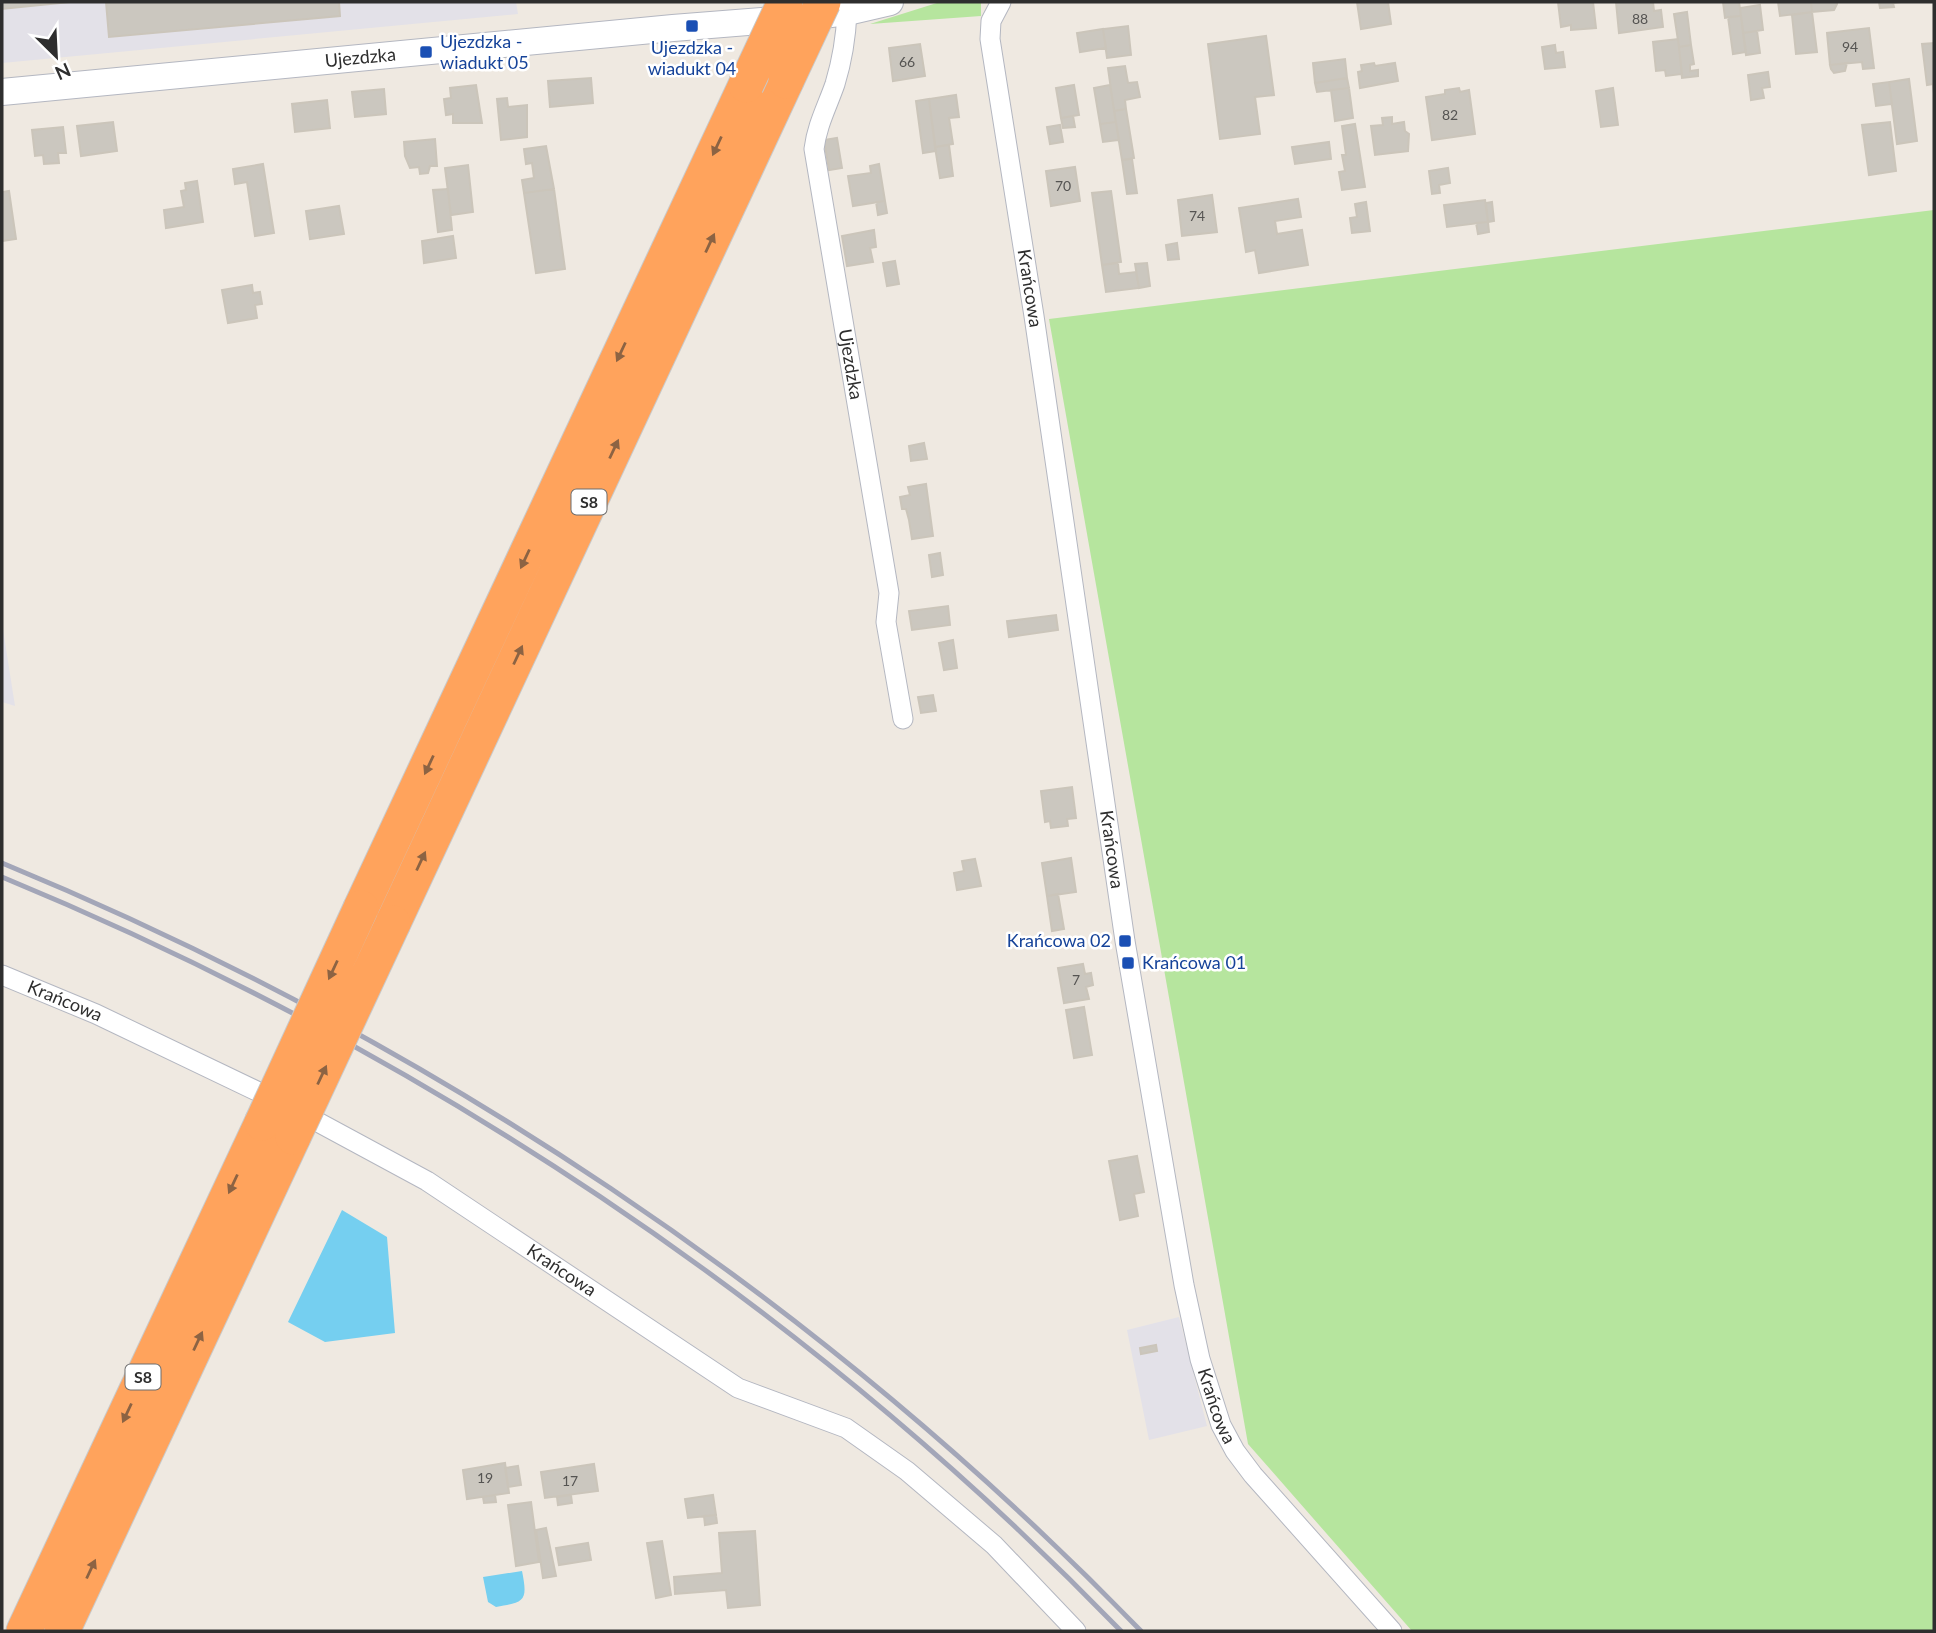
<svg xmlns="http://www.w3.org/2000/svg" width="1936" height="1633" font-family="Lato,sans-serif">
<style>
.industrial{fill:#e3e1e8}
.green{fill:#b6e59e}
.water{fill:#75cff0}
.building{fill:#cbc7bf;stroke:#cbc5ba;stroke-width:2}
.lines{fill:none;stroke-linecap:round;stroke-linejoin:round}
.street-casing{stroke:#b4b7c1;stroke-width:21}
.secondary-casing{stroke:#b4b7c1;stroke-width:28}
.highway-casing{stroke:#c9c9c9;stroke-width:37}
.street{stroke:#fff;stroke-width:19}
.secondary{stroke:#fff;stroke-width:26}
.highway{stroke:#ffa35c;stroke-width:35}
.rail{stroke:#a3a6b8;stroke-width:5}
.highway-bridge-casing{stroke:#c9c9c9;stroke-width:37;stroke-linecap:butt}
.highway-bridge{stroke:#ffa35c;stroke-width:35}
.oneway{fill:#8c6343}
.transit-dot{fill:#1a4fb4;stroke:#fff;stroke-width:2.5}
.labels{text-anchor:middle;stroke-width:5;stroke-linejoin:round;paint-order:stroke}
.number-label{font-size:14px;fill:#555452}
.shield{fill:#fff;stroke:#6d6d6d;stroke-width:2}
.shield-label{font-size:16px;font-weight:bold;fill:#2e2e2e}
.transit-label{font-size:18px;fill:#164399;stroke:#fff;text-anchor:start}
.street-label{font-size:18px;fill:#2e2e2e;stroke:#fff}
</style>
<rect width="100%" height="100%" fill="#efe9e1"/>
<!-- industrial -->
<path class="industrial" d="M2,2h514l2,12 -516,49z
M2,623l13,83 -13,-4z
M1179,1317l28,109 -58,14 -22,-110z"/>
<!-- green -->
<path class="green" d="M940,2h41v14l-111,8z
M1934,210v1421h-522l-164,-187 -199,-1125z"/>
<!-- water -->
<path class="water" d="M342,1210l45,27 8,96 -70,9 -37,-20z
M522,1571c6,30 3,31 -26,36l-8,-5 -5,-25z"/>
<!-- building -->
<path class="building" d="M2,2h68l-68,7z
M106,2h233l1,14 -231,21z
M1357,2h31l3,22 -30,5z
M1558,2h35l3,26 -25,2v-5l-10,2z
M1616,2h37l1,9 7,-1 2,17 -44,6z
M1723,2h16l2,14 -16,2z
M1778,2h33l1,10 -32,4z
M1811,2h26v2l-3,6 -22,2z
M1879,2h22l-8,1 1,4 -14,1z
M1760,5l3,25 -20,3 -3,-25z
M1687,12l4,33 -12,2 -5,-33z
M1812,12l5,40 -21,2 -4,-39z
M1741,16l5,36 -13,2 -5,-37z
M1128,26l3,29 -24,3 -4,-29z
M1869,28l5,40 -11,1 -1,-7 -32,3 -3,-32z
M1103,29l3,19 -26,4 -3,-19z
M1757,31l3,22 -14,2 -3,-22z
M1266,36l8,59 -19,2 5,37 -40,5 -12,-95z
M1678,39l4,35 -16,2 -1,-6 -9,1 -3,-29z
M1934,43v51l-1,-10 -6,1 -5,-41z
M920,44l5,32 -32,5 -4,-33z
M1555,45l1,8 7,-1 2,15 -20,2 -3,-22z
M1691,45l3,19 -4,1v6l8,-1v6l-16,2 -3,-31z
M1345,59l2,19 -32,5 -2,-20z
M1374,63l1,3 20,-3 3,18 -38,7 -2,-16 4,-1 -1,-6z
M1847,63l-2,8 -11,2 -3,-4 -1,-4z
M1125,66l3,17 9,-1 3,15 -15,3 1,9 -12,2 -6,-43z
M1768,72l2,15 -8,1 2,10 -13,2 -3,-25z
M591,78l2,25 -43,4 -2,-26z
M1347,78l2,10 -32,4 -2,-9z
M1909,79l8,62 -20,3 -8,-62z
M1889,82l3,22 -16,2 -3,-22z
M476,85l6,38h-29v-9l-7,1 -2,-16 7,-1 -1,-10z
M1074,85l5,30 -18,3 -5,-30z
M1110,85l6,37 -16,2 -6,-36z
M1349,88l4,30 -18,3 -4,-31z
M1459,88l1,4 9,-2 6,44 -43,6 -6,-43 19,-3v-4z
M1613,88l5,37 -17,2 -5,-36z
M384,89l2,25 -31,3 -3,-25z
M956,95l3,22 -10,1 4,26 -18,3 -6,-48z
M507,98l1,9 19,-2v32l-26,3 -4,-41z
M929,99l7,52 -13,2 -7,-52z
M327,100l3,28 -35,4 -3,-28z
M1126,109l8,49 -12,2 -8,-49z
M1073,116l2,11 -12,1 -2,-10z
M1392,117v7l12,-2 1,9 4,3 -1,17 -33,4 -4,-29 12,-1 -1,-7z
M113,122l4,29 -36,5 -4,-30z
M1116,122l3,18 -16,2 -3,-18z
M1890,122l6,49 -27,4 -7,-50z
M1355,124l10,63 -23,3 -3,-18 6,-1 -3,-16h4l-4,-29z
M1060,125l3,17 -13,2 -3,-17z
M63,127l3,26h-8l1,10 -15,1 -1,-9 -8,1 -3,-26z
M837,138l5,30 -13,2 -5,-30z
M435,139l2,27h-7l-2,7 -8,1 -1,-7 -9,1 -5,-12 -1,-14z
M1329,142l2,17 -36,5 -3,-17z
M949,145l4,31 -13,2 -5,-31z
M546,146l8,43 -30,4 -2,-13 12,-2 -2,-15 -6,1 -2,-15z
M1132,159l5,34 -10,1 -5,-34z
M263,164l11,69 -19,3 -8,-54 -12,2 -2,-15z
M879,164l6,37 -32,5 -5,-30 23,-3 -1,-7z
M468,165l5,47 -22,3 -6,-47z
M1075,167l5,34 -29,5 -5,-35z
M1448,168l2,15 -11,2 1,8 -8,1 -3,-23z
M197,181l6,41 -37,6 -2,-18 20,-3 -3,-16 5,-1 -1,-7z
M448,189l4,41 -14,2 -5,-42z
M554,189l11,80 -29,4 -12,-80z
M9,191l7,48 -14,2v-49z
M1111,191l10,71 -19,3 -10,-72z
M1212,195l5,37 -35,4 -4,-36z
M1298,199l3,18 -26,4 2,13 25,-4 6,35 -49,8 -4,-23 -9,2 -7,-44z
M1485,200l3,22 -41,5 -3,-22z
M885,201l2,12 -9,2 -2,-13z
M1366,202l4,29 -18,2 -2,-15 7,-1 -2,-13z
M1492,202l2,19 -6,1 -2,-19z
M339,206l5,28 -34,5 -4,-28z
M1488,222l1,10 -11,2 -2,-11z
M874,230l2,17 -6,1 3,14 -26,4 -5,-30z
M453,236l3,22 -32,5 -2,-22z
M1177,243l2,16 -11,1 -2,-15z
M895,261l4,23 -12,2 -4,-23z
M1118,263l1,11 17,-2 3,16 -33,4 -4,-27z
M1147,263l3,23 -11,2 -4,-24z
M252,285l1,8 7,-1 2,12 -7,1 2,13 -29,5 -6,-33z
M924,443l3,16 -16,2 -2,-15z
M926,484l7,52 -21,3 -3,-19 -3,-11h-4l-2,-12 10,-2 -2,-8z
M940,553l3,22 -11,2 -3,-22z
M948,606l2,19 -38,5 -3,-19z
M1056,615l2,15 -49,7 -2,-16z
M953,640l4,28 -13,2 -5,-27z
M933,695l3,16 -15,2 -3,-16z
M1072,787l4,31 -9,1 1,7 -17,2 -1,-7 -5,1 -4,-31z
M1071,858l5,34 -29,4 -5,-33z
M975,859l6,27 -24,4 -3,-17 10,-2 -2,-10z
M1058,894l6,35 -12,2 -5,-35z
M1083,964l2,10 6,-1 2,12 -7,2 3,12 -25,4 -6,-35z
M1084,1007l8,48 -18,3 -8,-48z
M1137,1156l7,36 -10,2 4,22 -18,4 -11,-59z
M1156,1345l1,6 -16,3 -1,-6z
M505,1463l4,30 -42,6 -4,-29z
M594,1464l4,27 -53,7 -4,-26z
M518,1466l3,19 -13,2 -3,-19z
M495,1495l1,7 -12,1 -1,-6z
M571,1495l1,8 -14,2 -1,-8z
M713,1495l3,20 -28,3 -3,-19z
M531,1502l8,60 -23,4 -8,-61z
M716,1515l1,8 -12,2 -1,-9z
M546,1528l10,48 -13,2 -7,-48z
M755,1531l5,74 -32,3 -2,-18 -51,4 -1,-17 48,-4 -3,-40z
M662,1541l9,54 -15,3 -9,-55z
M588,1543l3,17 -32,5 -3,-17z"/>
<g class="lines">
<!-- street casing -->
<g class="street-casing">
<g id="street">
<path id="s1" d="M1001,2l-10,19 -1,18 44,277 91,625 59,344 16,74 21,66 14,26 18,24 139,156"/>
<path id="s2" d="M847,12c-1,24 -5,49 -12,72 -8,23 -18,41 -21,65l75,444 -3,29 17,97"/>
<path id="s3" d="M2,975l94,39 194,93 137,74 311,207 108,40 61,43 87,74 82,86"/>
</g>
</g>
<!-- secondary casing -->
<g class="secondary-casing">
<g id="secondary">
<path id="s4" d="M2,92l671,-64 126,-10 48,-6 43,-10"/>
</g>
</g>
<!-- highway casing -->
<g class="highway-casing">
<path id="highway" d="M361,908l385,-823
M393,923l393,-842
M24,1631l238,-508
M62,1631l231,-494"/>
</g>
<!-- street -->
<use href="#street" class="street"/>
<!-- secondary -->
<use href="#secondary" class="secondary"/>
<!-- highway -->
<use href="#highway" class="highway"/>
<!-- rail -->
<path class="rail" d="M2,863c427,176 817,436 1139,768
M2,877c419,173 803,428 1119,754"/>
<!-- highway-bridge casing -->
<g class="highway-bridge-casing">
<path id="highway-bridge" d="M786,81l37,-79
M746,85l39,-83
M262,1123l99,-215
M293,1137l100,-214"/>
</g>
<!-- highway-bridge -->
<use href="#highway-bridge" class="highway-bridge"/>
</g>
<!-- one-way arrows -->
<defs><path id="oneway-solid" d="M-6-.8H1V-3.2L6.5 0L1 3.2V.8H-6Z" transform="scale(1.75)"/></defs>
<g class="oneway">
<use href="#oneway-solid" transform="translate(717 146) rotate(115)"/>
<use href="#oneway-solid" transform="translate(710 243) rotate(-65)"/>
<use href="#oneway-solid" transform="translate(621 352) rotate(115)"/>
<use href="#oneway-solid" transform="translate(614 449) rotate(-65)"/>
<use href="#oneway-solid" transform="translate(525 559) rotate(115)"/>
<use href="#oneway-solid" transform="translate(518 655) rotate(-65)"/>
<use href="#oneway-solid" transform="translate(429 765) rotate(115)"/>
<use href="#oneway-solid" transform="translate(421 861) rotate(-65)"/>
<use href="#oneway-solid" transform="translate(333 970) rotate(115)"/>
<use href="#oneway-solid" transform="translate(322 1075) rotate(-65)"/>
<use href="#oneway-solid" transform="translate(233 1184) rotate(115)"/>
<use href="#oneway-solid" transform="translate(198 1341) rotate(-65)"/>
<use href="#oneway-solid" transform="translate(127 1413) rotate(115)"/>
<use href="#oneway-solid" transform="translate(91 1569) rotate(-65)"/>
</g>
<!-- markers -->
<g class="transit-dot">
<rect x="685" y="19" width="14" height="14" rx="3.5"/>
<rect x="419" y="45" width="14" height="14" rx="3.5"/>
<rect x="1118" y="934" width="14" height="14" rx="3.5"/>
<rect x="1121" y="956" width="14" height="14" rx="3.5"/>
</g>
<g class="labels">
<!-- number labels -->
<g class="number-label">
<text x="1640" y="24">88</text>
<text x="1850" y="52">94</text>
<text x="907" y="67">66</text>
<text x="1450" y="120">82</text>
<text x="1063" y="191">70</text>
<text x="1197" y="221">74</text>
<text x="1076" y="985">7</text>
<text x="485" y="1483">19</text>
<text x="570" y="1486">17</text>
</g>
<!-- shield labels -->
<g class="shield">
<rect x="571.5" y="489.5" width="35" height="25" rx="5"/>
<rect x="125.5" y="1364.5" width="35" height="25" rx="5"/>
</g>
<g class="shield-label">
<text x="589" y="508">S8</text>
<text x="143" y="1383">S8</text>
</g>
<!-- transit labels -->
<g class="transit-label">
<text x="440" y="48">Ujezdzka -<tspan x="440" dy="21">wiadukt 05</tspan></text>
<text x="692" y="54" text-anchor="middle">Ujezdzka -<tspan x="692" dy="21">wiadukt 04</tspan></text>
<text x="1111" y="947" text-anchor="end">Krańcowa 02</text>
<text x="1142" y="969">Krańcowa 01</text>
</g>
<!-- street labels -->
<g class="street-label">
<text dy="6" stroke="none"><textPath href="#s4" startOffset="360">Ujezdzka</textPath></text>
<text dy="6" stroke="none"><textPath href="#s1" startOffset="292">Krańcowa</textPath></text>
<text dy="6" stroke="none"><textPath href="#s2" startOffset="360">Ujezdzka</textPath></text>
<text dy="6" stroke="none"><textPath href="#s1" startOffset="859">Krańcowa</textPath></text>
<text dy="6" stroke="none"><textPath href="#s3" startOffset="68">Krańcowa</textPath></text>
<text dy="6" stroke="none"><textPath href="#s3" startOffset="634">Krańcowa</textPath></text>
<text dy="6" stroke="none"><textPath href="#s1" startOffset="1426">Krańcowa</textPath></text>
</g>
</g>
<!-- border -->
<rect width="1936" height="1633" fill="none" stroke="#2e2e2e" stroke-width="7"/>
<!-- north arrow -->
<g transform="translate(56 56) rotate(156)" stroke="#ffffff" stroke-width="5" paint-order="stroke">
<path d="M0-5L12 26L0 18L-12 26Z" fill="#2e2e2e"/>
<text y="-10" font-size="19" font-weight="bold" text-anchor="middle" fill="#2e2e2e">N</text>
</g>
</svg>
